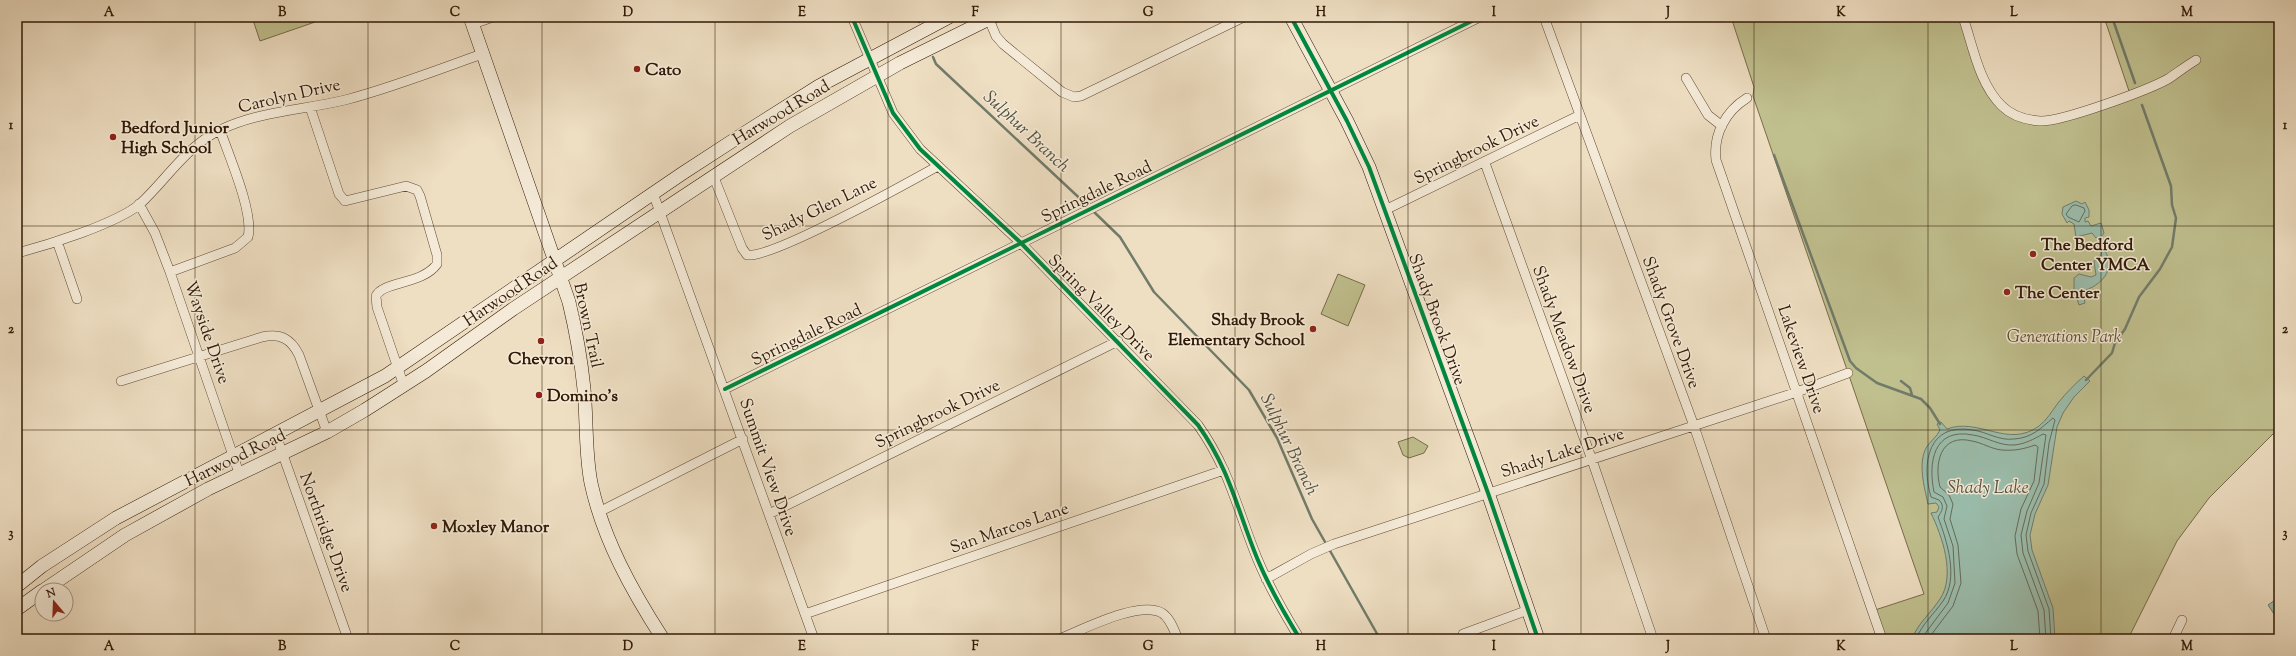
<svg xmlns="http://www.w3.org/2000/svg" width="2296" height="656" font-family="'Sorts Mill Goudy',serif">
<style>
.green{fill:#c0bf8e;stroke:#786c4a}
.water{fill:#9bbdac;stroke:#717b6a}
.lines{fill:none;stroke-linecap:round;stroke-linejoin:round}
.shore{stroke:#666b59;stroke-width:1}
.stream{stroke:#717b6a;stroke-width:2.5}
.street-casing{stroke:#604a35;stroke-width:10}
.secondary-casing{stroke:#311906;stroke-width:14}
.street{stroke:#f4ead7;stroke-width:9}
.secondary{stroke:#f4ead7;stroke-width:13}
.cycleway-casing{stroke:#f4ead7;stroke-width:6}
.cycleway{stroke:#00873e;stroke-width:4}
.grid{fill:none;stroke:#311906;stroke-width:1;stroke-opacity:0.55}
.poi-dot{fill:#8f2418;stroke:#f4ead7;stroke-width:1.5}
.labels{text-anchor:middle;stroke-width:3;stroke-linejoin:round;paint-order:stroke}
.poi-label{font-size:17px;font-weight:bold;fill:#311906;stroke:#f4ead7;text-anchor:start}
.street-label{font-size:17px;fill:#311906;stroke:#f4ead7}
.park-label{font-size:17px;font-style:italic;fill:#5c4b2f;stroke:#f4ead7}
.water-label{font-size:18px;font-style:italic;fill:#565240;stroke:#f4ead7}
.neatline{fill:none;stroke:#311906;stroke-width:1.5}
.grid-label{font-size:13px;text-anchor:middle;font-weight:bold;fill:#311906}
</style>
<rect width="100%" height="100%" fill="#eedec2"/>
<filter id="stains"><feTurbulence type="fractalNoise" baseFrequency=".005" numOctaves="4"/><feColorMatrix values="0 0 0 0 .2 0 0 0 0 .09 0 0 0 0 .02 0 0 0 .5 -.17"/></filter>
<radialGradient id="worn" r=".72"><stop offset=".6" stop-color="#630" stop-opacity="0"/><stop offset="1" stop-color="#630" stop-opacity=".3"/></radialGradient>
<!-- green -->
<path class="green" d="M252,17h64l2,4 -58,20z
M1731,17h232l21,62 18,27 39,15 89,-27 -26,-77h175v411l-70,70 -32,43 -49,98h-246l-10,-28 52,-17 -171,-498 1,-9z
M1338,274l27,11 -17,41 -27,-12z
M1413,437l15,9 -4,7 -15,5 -6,-3 -5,-13z"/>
<!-- water -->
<path class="water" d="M2076,201l6,3 3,-2 4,8v7l-4,1v4l3,-1 3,5 10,-3 3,10 -3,4 -5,1 -4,-5 -16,4 -2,-13 -5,-3 -2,2 -5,-9 1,-7z
M2102,250l3,1c12,19 -5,35 -22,40l2,12 -6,2 -5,-16v-11l5,-4 12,3 5,-2 -2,-13 3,-5 4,-1z
M2084,376l6,5 -16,16 -11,16 -6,14 -9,58 -13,29 -5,21 2,15 21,58 2,31h-143c6,-16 19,-26 28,-40 16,-24 2,-63 -9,-86l6,-1 2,-5 -3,-4 -8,1c-4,-18 -10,-40 -2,-56 4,-7 11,-11 14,-18l-3,-6 4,-2 6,7c32,-12 61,20 92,-3 8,-6 13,-15 19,-23 8,-10 17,-19 26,-27z
M2275,600l4,7v8l-3,2 -8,-12z"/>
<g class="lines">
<!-- shore -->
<path class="shore" d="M2076,205l8,3 1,3 -6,11 -11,-5 -2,-3 6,-8z
M1916,639c6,-15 18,-25 27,-38 16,-23 4,-60 -5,-84 4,-6 7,-11 1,-17l-8,-3c-10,-34 -3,-75 42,-67 14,2 26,11 41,9 18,-1 27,-11 39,-21l2,2 -6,23 -5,41 -13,29 -5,22 2,16 21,58 2,30
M1921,639l27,-36 7,-20 -2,-37 -9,-27 3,-13 -4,-9 -9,-5c-6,-29 -1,-65 39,-57 14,2 26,11 41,10 11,-1 20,-6 29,-11l3,1 -7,48 -12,28 -6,24 2,18 21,57 2,29
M1928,639l25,-33 8,-23 -3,-38 -8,-26 3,-15 -4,-9 -9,-8c-6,-23 0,-54 32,-46 11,2 19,8 30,9 12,1 22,-1 33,-5l3,2 -4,34 -13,28 -6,27 2,18 21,57 2,28"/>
<!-- stream -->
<path class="stream" d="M917,17l2,5
M2112,17l23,66
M933,57l3,7 153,143
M1774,155l76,206 6,7 21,15 44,16 9,9 10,16
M1093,211l27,26 34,55 95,98 28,48 35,81 68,120
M2086,380l26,-27 3,-10 10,-14 14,-32 21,-28 12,-22 4,-29 -4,-13 -1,-19 -29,-81
M1901,381l9,7 2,7"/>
<!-- street casing -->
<g class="street-casing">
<path id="street" d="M852,17l41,96 27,36 101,94 177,182c32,45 39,84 59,133 12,29 27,55 43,81
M988,17l8,19 7,8 59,48 12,5 7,-1 163,-79
M1544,17l150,409 72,213
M1963,17c10,29 16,67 39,89 10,10 24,14 38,15 22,1 108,-31 128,-42 9,-6 18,-13 28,-19
M473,24l20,-7
M1686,78l22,37 14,11
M1747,98c-21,13 -34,36 -31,62l166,479
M310,107l29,87 6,7 61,-15 11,4 3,6 17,59v9c-15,21 -54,17 -61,32l1,11 27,79
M1485,163l107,297 61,179
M713,175l29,73 5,7c25,4 162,-73 191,-89
M653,193l161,446
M139,204l16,29 15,39 69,201
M1385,210l195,-95
M57,241l20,58
M17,253c31,-8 99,-29 123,-49 27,-25 47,-59 82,-75 39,-18 81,-19 123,-29 46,-12 92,-30 137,-46
M170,272l65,-24 13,-11c6,-24 -19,-81 -28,-107
M121,381l141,-44c19,-4 29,2 37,18l28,77
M725,389l755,-372
M276,435l72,204
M599,512l144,-73
M769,514l349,-173
M1266,579l45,-25 23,-10 463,-152 51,-19
M805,614l419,-144
M1463,634l65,-24
M1059,639c23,-9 80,-39 103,-26 8,5 12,17 16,26
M2173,639l9,-19"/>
</g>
<!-- secondary casing -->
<g class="secondary-casing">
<path id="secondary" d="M470,17l99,285c7,29 12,57 15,87 3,31 1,63 7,94 12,56 41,108 72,156
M1291,17l56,104 22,46 119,326 50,146
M17,586l25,-20 74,-48 269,-142 298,-203 60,-39 76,-48 130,-69
M44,590l81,-55 83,-46 119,-57 38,-22 61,-39 87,-62 277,-183 110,-63 93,-46
M17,609l25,-18"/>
</g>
<!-- street -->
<use href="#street" class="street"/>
<!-- secondary -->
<use href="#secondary" class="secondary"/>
<!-- cycleway casing -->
<g class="cycleway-casing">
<path id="cycleway" d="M852,17l41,96 27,36 101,94 177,182c32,45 39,84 59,133 12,29 27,55 43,81
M1291,17l56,104 22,46 119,326 50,146
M725,389l755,-372"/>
</g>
<!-- cycleway -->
<use href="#cycleway" class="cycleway"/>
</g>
<!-- grid -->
<path class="grid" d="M195,17v622M368,17v622M542,17v622M715,17v622M888,17v622M1061,17v622M1235,17v622M1408,17v622M1581,17v622M1754,17v622M1928,17v622M2101,17v622M17,226h2262M17,430h2262"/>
<!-- markers -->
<g class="poi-dot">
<circle cx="637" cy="69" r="4"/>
<circle cx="113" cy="137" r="4"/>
<circle cx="2033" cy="254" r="4"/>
<circle cx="2007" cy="292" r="4"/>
<circle cx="1313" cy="329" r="4"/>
<circle cx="541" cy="341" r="4"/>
<circle cx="539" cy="395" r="4"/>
<circle cx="434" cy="526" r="4"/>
</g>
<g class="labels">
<!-- poi labels -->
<g class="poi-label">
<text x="645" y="75">Cato</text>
<text x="121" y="133">Bedford Junior<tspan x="121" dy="20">High School</tspan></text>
<text x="2041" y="250">The Bedford<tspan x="2041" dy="20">Center YMCA</tspan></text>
<text x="2015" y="298">The Center</text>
<text x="1305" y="325" text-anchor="end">Shady Brook<tspan x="1305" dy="20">Elementary School</tspan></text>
<text x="541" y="364" text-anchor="middle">Chevron</text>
<text x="547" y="401">Domino's</text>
<text x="442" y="532">Moxley Manor</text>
</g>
<!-- street labels -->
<g class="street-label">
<text transform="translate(289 95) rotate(-13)" y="6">Carolyn Drive</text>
<text transform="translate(781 112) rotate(-31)" y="6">Harwood Road</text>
<text transform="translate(1476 149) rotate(-26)" y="6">Springbrook Drive</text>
<text transform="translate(1096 191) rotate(-26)" y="6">Springdale Road</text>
<text transform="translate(819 208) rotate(-26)" y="6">Shady Glen Lane</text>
<text transform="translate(510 291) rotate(-34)" y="6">Harwood Road</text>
<text transform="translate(1102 307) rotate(45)" y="6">Spring Valley Drive</text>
<text transform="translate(1438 319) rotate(70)" y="6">Shady Brook Drive</text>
<text transform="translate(1672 322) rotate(70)" y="6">Shady Grove Drive</text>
<text transform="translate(589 325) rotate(78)" y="6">Brown Trail</text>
<text transform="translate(208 332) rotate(71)" y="6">Wayside Drive</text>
<text transform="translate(806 334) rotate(-26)" y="6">Springdale Road</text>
<text transform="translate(1565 339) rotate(70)" y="6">Shady Meadow Drive</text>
<text transform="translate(1802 359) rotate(71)" y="6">Lakeview Drive</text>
<text transform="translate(937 413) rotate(-26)" y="6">Springbrook Drive</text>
<text transform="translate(1562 452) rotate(-18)" y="6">Shady Lake Drive</text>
<text transform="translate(235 457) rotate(-26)" y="6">Harwood Road</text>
<text transform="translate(769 467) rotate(71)" y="6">Summit View Drive</text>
<text transform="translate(1009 527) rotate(-19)" y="6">San Marcos Lane</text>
<text transform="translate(327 532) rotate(70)" y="6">Northridge Drive</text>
</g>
<!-- park labels -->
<g class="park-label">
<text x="2064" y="342">Generations Park</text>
</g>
<!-- water labels -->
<g class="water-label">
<text transform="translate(1027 131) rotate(43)" y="6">Sulphur Branch</text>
<text transform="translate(1290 444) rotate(64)" y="6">Sulphur Branch</text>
<text x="1988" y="493">Shady Lake</text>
</g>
</g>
<!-- margin -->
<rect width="2296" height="656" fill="none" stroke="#eedec2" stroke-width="44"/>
<!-- north arrow -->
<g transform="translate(54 602) rotate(341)"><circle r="19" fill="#f4ead7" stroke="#a69683"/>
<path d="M0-3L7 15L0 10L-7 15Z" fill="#8f2418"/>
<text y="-6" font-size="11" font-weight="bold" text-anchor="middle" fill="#311906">N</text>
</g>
<rect x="22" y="22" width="2252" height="612" class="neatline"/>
<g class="grid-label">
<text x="109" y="16">A</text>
<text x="282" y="16">B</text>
<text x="455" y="16">C</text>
<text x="628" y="16">D</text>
<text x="802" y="16">E</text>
<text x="975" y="16">F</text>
<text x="1148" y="16">G</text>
<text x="1321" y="16">H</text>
<text x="1494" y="16">I</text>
<text x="1668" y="16">J</text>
<text x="1841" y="16">K</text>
<text x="2014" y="16">L</text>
<text x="2187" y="16">M</text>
<text x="11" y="129">1</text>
<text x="2285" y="129">1</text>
<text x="11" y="333">2</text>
<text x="2285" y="333">2</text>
<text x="11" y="537">3</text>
<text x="2285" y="537">3</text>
<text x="109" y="650">A</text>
<text x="282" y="650">B</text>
<text x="455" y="650">C</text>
<text x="628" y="650">D</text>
<text x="802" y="650">E</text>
<text x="975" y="650">F</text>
<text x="1148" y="650">G</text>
<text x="1321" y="650">H</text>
<text x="1494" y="650">I</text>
<text x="1668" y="650">J</text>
<text x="1841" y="650">K</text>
<text x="2014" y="650">L</text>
<text x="2187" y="650">M</text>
</g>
<rect width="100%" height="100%" filter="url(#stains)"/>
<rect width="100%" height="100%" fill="url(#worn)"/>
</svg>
